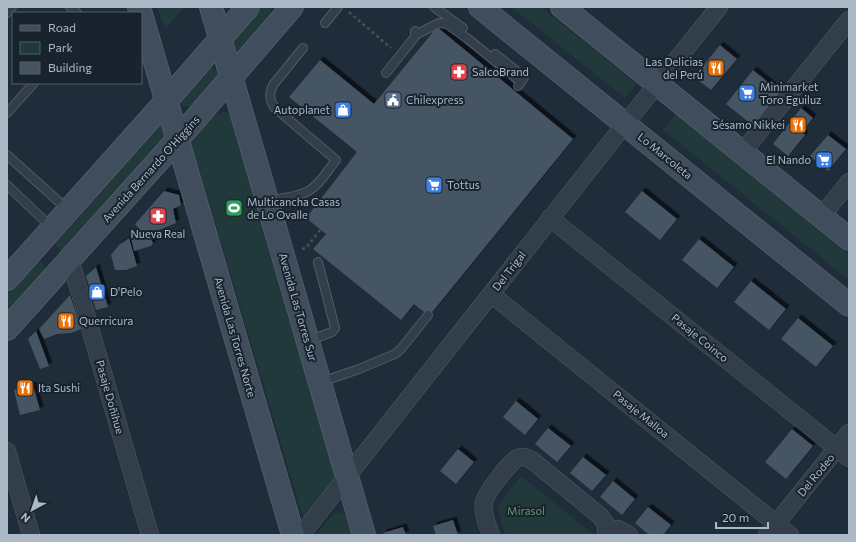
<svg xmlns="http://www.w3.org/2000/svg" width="856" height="542" font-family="Commissioner,sans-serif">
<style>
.green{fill:#21393a}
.building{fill:#445463;filter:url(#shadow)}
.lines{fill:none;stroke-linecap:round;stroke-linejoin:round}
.lane-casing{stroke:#505c67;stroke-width:10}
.street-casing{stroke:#505c67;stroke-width:18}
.secondary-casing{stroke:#505c67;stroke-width:24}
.path{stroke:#3e5657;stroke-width:2.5;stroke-dasharray:3 3;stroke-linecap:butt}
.lane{stroke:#323e49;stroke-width:8}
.street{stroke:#323e49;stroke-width:17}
.secondary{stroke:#404d5c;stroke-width:22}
.labels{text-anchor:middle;stroke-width:4;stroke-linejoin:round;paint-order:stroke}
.poi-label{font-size:11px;fill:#acb9c6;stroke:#18232d;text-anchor:start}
.street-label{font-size:11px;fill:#acb9c6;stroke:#18232d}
.park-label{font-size:11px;fill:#63986a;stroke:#18232d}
</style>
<defs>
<filter id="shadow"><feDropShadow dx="3.5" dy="-3.5" stdDeviation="0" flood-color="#0009"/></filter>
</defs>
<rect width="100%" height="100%" fill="#1f2c39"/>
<!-- green -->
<path class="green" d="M157,7h28l-18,20 -5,-5z
M261,7h12l-18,29 -19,21 -3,-9 -1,-8z
M511,7h30l96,77 -12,14z
M212,68l7,3 2,2 -28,33h-11l-2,-6 28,-31z
M223,112l7,1 108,363 -35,42 -111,-373 1,-6 21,-24z
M676,114l173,141v25l-186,-150z
M164,122l4,17 -103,117 -10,-12z
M40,259l5,10 -38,43v-18z
M521,476l72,58 -1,1h-87l-8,-28z
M339,512c11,1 12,14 15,23h-38l17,-21z"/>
<!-- building -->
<path class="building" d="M437,27l136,112 -144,177 -15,-12 -13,16 -88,-71 13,-15 -20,-16 51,-66 -68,-55 31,-37 54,44z
M720,45l17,14 -26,31 -17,-13z
M753,70l31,25 -28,33 -30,-24z
M801,108l12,10 -11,14 3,3 -17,21 -15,-12z
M828,135l18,14 -18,22 -18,-15z
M164,191l15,4 2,10 -8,4 3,14 -27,11 4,9 -2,3 -17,5 -3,-14 7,-9 -3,-4z
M642,191l35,28 -17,21 -35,-28z
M129,238l8,28 -11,4h-11l-4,-15 8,-10z
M699,239l35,28 -17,21 -35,-28z
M96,267l12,40 -12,3 -10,-34z
M751,281l35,28 -17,21 -35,-28z
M70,295l11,34 -10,4 -14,1 -13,5 -5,-10z
M798,318l35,28 -17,21 -35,-28z
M36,331l13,35 -9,3 -12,-30z
M33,385l7,25 -20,5 -6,-25z
M516,401l22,18 -13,16 -22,-18z
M548,428l23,18 -14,16 -22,-18z
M792,429l21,17 -27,33 -21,-17z
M458,449l16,13 -18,22 -16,-13z
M583,457l23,18 -14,16 -22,-18z
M613,481l22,18 -13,16 -22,-18z
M648,507l23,18 -8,10h-14l-14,-12z
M453,520l5,15h-22l-3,-9z
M403,527l3,8h-22l-1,-2z"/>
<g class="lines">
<!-- lane casing -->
<g class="lane-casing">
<path id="lane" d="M70,7l7,6
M434,7l29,21
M7,13l5,-6
M325,23l13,-16
M415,35l24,-12 8,1 21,15 53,43
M495,54l29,23 -6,9
M386,73l28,-35 1,-3v-4
M7,113l27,-30
M7,155l61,55
M7,185l44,42
M267,201c12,-3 33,-4 43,-11 11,-7 18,-20 26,-30l-61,-52c-6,-8 -6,-14 -2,-23l30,-37
M308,341l24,-9 3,-4 -17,-66
M321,382l38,-13 36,-15 6,-5 27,-34"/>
</g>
<!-- street casing -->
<g class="street-casing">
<path id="street" d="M742,153l107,-133
M821,217l28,-35
M550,218l299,240
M70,259l80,276
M491,294l299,241
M7,451l24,84
M607,528l11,1 11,6
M301,535l324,-411 94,-117
M491,535c-4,-10 -9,-23 -7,-33 2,-9 27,-42 34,-44 6,-3 10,0 15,3l67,55 6,8v11
M767,535l82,-102"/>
</g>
<!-- secondary casing -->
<g class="secondary-casing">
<path id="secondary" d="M139,7l154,528
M211,7l153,528
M480,7l369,298
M562,7l287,232
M7,279l160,-179 81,-93
M7,329l171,-190 114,-132"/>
</g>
<!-- path -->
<path class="path" d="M349,12l42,36
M302,249l4,-1 14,-18"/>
<!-- lane -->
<use href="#lane" class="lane"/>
<!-- street -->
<use href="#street" class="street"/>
<!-- secondary -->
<use href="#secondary" class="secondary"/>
</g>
<!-- icons -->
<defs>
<g id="restaurant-square" transform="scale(0.9)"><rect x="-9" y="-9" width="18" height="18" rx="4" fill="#e8710a" stroke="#18232d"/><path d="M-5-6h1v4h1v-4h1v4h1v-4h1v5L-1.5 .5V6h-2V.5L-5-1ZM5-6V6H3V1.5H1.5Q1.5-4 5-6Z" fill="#fff"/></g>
<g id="pharmacy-square" transform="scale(0.9)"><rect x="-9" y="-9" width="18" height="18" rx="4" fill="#e0444e" stroke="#18232d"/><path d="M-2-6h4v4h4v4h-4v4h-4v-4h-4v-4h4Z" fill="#fff"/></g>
<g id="supermarket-square" transform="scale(0.9)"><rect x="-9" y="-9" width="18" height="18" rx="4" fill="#3f7fe0" stroke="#18232d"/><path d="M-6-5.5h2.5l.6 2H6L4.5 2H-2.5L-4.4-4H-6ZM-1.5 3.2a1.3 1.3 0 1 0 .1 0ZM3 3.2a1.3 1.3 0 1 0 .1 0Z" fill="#fff"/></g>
<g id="civic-square" transform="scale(0.9)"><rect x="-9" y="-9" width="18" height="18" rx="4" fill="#5c6f8a" stroke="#18232d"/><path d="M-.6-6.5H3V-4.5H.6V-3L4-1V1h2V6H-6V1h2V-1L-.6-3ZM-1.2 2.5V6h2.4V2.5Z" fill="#fff"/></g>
<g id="shop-square" transform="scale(0.9)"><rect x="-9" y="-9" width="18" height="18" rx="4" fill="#3f7fe0" stroke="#18232d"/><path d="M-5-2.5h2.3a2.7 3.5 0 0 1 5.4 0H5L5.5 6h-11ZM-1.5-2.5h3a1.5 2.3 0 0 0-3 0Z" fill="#fff"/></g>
<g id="stadium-square" transform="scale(0.9)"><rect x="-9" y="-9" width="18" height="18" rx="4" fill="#2e9e5b" stroke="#18232d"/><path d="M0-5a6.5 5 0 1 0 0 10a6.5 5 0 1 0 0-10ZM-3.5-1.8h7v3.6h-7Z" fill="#fff"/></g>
</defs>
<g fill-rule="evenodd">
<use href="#restaurant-square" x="716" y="68"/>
<use href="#pharmacy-square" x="459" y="72"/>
<use href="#supermarket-square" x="747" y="93"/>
<use href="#civic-square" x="393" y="100"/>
<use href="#shop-square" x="343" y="110"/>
<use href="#restaurant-square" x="798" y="125"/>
<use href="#supermarket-square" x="824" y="160"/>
<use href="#supermarket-square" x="434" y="185"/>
<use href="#stadium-square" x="234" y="208"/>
<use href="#pharmacy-square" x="158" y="216"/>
<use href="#shop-square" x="97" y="292"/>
<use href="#restaurant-square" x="66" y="321"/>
<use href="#restaurant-square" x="25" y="388"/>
</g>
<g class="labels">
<!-- poi labels -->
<g class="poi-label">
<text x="703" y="66" text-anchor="end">Las Delicias<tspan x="703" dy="13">del Perú</tspan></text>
<text x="472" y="76">SalcoBrand</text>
<text x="760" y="91">Minimarket<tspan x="760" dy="13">Toro Eguiluz</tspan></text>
<text x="406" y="104">Chilexpress</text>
<text x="330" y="114" text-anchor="end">Autoplanet</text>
<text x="785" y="129" text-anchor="end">Sésamo Nikkei</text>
<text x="811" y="164" text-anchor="end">El Nando</text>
<text x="447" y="189">Tottus</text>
<text x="247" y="206">Multicancha Casas<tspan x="247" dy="13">de Lo Ovalle</tspan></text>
<text x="158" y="238" text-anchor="middle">Nueva Real</text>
<text x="110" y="296">D'Pelo</text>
<text x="79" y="325">Querricura</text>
<text x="38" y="392">Ita Sushi</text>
</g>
<!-- street labels -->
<g class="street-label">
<text transform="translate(665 156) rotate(39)" y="4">Lo Marcoleta</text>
<text transform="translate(151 169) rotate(-48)" y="4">Avenida Bernardo O'Higgins</text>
<text transform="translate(509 271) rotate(-52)" y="4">Del Trigal</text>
<text transform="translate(298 307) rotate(74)" y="4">Avenida Las Torres Sur</text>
<text transform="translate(235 337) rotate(74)" y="4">Avenida Las Torres Norte</text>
<text transform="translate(700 338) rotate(39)" y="4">Pasaje Coinco</text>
<text transform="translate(110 397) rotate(74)" y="4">Pasaje Doñihue</text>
<text transform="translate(641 414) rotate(39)" y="4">Pasaje Malloa</text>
<text transform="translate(816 475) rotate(-51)" y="4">Del Rodeo</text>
</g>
<!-- park labels -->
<g class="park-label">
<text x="526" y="515">Mirasol</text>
</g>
</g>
<!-- border -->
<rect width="856" height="542" fill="none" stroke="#acb9c6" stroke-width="16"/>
<!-- legend -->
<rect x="12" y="12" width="130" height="72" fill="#18232d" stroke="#535f6a"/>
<rect x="20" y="25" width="20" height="6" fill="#404d5c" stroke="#535f6a"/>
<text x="48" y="32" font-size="12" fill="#acb9c6">Road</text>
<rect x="20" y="42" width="20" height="12" fill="#21393a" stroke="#535f6a"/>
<text x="48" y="52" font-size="12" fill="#acb9c6">Park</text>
<rect x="20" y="62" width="20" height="12" fill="#445463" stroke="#535f6a"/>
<text x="48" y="72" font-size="12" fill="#acb9c6">Building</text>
<!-- north arrow -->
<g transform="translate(32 510) rotate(220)" stroke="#18232d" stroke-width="3" paint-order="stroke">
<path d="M0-3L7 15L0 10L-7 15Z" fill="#acb9c6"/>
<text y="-6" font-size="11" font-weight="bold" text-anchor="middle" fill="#acb9c6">N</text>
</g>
<!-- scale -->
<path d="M716 522v6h52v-6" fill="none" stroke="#acb9c6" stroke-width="2"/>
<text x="722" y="522" font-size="12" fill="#acb9c6" stroke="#18232d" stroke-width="3" paint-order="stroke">20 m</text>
</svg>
